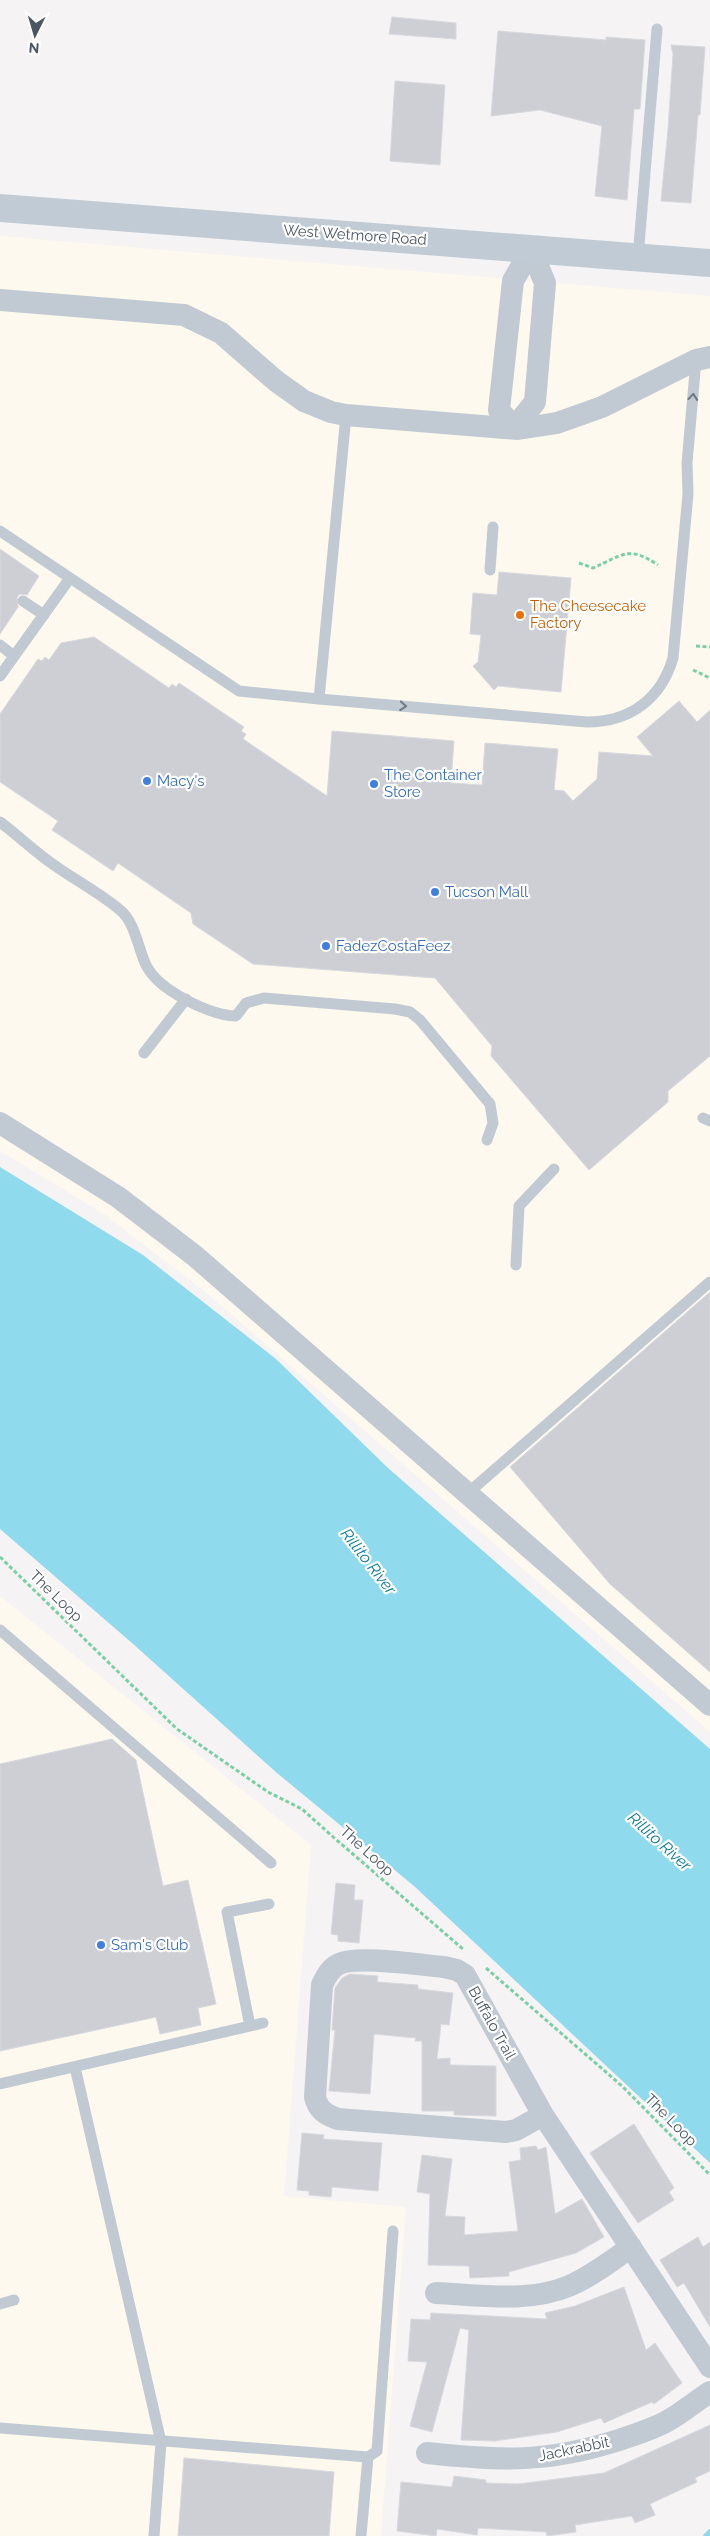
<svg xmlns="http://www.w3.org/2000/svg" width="710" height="2536" font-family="Raleway,sans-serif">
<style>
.commercial{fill:#fdf9ef}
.water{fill:#90daee}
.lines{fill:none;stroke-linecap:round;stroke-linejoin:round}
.stream{stroke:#90daee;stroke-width:5.5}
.building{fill:#cdcfd5;stroke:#d7d9de}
.path{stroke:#7ad0a6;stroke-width:3;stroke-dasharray:4 2.5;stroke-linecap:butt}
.service{stroke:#c1cad2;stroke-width:11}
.minor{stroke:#c1cad2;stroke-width:22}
.secondary{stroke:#c1cbd6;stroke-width:28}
.oneway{stroke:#6e7983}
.food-dot{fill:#e8710a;stroke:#fff;stroke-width:2}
.shop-dot{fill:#3f7fe0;stroke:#fff;stroke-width:2}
.labels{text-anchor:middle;stroke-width:4.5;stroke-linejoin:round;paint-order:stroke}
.street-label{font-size:15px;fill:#4a5661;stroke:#fff}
.food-label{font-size:15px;fill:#c56008;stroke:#fff;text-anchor:start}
.shop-label{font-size:15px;fill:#366cbe;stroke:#fff;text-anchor:start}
.water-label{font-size:16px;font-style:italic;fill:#0c7c9b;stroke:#fff}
</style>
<rect width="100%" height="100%" fill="#f5f3f3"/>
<!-- commercial -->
<path class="commercial" d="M0,236l710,60v1436l-501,-437 -105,-81 -104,-63z
M0,1596l311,249 -27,351 122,11 -25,329h-381z"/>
<!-- water -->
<path class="water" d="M0,1167l143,88 133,104 112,109 322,281v414l-296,-277 -137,-113 -145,-130 -132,-114z"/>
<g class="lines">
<!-- stream -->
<path class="stream" d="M706,2536l4,-4"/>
</g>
<!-- building -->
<path class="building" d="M392,17l64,6v16l-67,-5z
M498,31l108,9v-3l39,3 -5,69h-6l-7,91 -32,-4 7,-70 -62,-16 -49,6z
M671,45l34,2 -5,68h-2l-7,88 -30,-2 7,-72 5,-75z
M395,81l50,4 -5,80 -50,-4z
M0,549l39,27 -12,19 -7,-1 -3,3 1,10 -18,27z
M499,572l72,6 -10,114 -63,-6 -4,4 -21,-24 5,-4 3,-27 -11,-1 3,-41 24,2z
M94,637l75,51 3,-4 4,3 3,-4 65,44 -3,4 5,3 -3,5 84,57 5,-65 122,10 -3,42 31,2 3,-42 73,6 -4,41 10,1 9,10 24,-22 2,-27 54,4 -16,-19 42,-36 18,21 13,-12v346l-42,35v11l-79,68 -98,-114 1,-10 -57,-68 -182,-14 -60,-40 -2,-11 -73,-50 -5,8 -61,-41 6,-9 -58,-39v-68l38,-55 4,2 3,-4 4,3 12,-17z
M710,1292v380l-100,-88 -100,-117z
M112,1739l24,21 27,126 25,-6 28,124 -18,4 3,17 -41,9 -4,-17 -156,34v-287z
M336,1883l19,2 -1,15h9l-4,43 -21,-2v-6l-7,-1z
M350,1974l28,2 -1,6 41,3v4l35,4 -4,32 -8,-1 -4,35 13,-1v7l46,1v50l-42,-1v-4h-32v-70h-7l1,-3 -42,-4 -4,60 -41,-3 6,-61h-3l3,-42 7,-10z
M634,2124l40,64 -5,4 5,8 -36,23 -48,-70z
M302,2133l22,2 -1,4 59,4 -4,48 -46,-4 -1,10 -22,-2v-4l-12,-1z
M536,2146l2,4 8,-3 9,67 27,-15 22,38 -28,16 -67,19v4l-39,2 -1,-12 -41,-1 2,-71 -13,-2 5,-37 30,4 -7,57 20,1 -1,18 54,-4 -9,-69 12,-2 -1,-12z
M698,2237l5,10 7,-5v85l-26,-44 -7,4 -17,-27z
M624,2287l22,63 9,-7 27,40 -28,21 -2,-2 -48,21 -3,-5 -44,14 -62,9 -34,-1 8,-110 -9,-2 -28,104 -22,-6 17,-64 -19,-1 3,-42 19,1 1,-7 116,6 -2,-6 30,-7z
M710,2425v46l-15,7 2,4 -47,22 5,11 -20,8 -3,-7 -57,9 1,7 -29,4 -1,-4 -68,-4 -1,7 -40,-6 -1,7 -39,-5 4,-49 51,5 2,-11 32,4v3l32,1 86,-11z
M184,2458l150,14 -5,64h-151z"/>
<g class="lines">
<!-- path -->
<path class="path" d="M579,563l14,5c30,-13 35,-23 65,-3
M696,646l14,1
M693,670l17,8
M0,1557l177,172 91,63 34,17 30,27 131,113
M486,1968l136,118 88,89"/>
<!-- service -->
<path class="service" d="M638,257l19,-228
M346,415l-27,284 268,23c43,0 74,-23 86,-64l15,-164 -1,-31 9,-103
M0,531l239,160 80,8
M490,570l3,-43
M23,601l21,14
M0,645l14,11
M0,676l70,-98
M0,822c19,14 35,30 54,43 21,15 46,28 66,45 15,12 18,38 26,55 12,25 63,50 90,51l10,-13 18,-5 131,11 15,3 10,8 70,84 3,19 -6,17
M144,1053l42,-54
M703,1118l7,3
M516,1265l3,-59 35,-37
M468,1493l242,-211
M0,1630l271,233
M250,2026l-23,-114 42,-8
M75,2067l86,375 -7,94
M0,2084l263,-61
M0,2304l14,-4
M0,2428l368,29 -7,79
M368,2457l9,-6 16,-220"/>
<!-- minor -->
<path class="minor" d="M531,249l14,34 -10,119 -21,26 -15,-18 14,-129z
M0,300l184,15 37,18 55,48 28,20 27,11 15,3 172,14 39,-6 45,-16 94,-47 14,-3
M0,1123l118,74 77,59 515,449
M543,2115l-27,15 -10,2 -168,-13c-12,-4 -20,-9 -23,-22l7,-112c4,-8 8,-17 17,-21 18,-9 82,1 105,3l13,3 8,5 78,140 167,252
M436,2293c43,2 93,10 133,-7 23,-10 42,-25 62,-39
M427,2453c73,8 120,10 192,-13 17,-6 35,-11 50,-20 14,-8 27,-19 41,-28"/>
<!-- secondary -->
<path class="secondary" d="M0,208l710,55"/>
</g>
<!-- one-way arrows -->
<defs><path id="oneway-chevron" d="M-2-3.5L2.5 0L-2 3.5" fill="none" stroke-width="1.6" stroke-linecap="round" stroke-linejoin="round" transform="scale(1.25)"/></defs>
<g class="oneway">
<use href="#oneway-chevron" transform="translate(693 397) rotate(-85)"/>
<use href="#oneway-chevron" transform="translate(403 706) rotate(4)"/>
</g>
<!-- markers -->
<circle class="food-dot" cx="520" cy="615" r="5"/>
<g class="shop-dot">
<circle cx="147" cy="781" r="5"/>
<circle cx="374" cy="784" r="5"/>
<circle cx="435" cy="892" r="5"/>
<circle cx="326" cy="946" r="5"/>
<circle cx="101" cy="1945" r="5"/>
</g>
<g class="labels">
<!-- street labels -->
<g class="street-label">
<text transform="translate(355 235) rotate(4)" y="5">West Wetmore Road</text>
<text transform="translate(56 1596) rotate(44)" y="5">The Loop</text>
<text transform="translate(367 1851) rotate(42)" y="5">The Loop</text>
<text transform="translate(492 2023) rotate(61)" y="5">Buffalo Trail</text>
<text transform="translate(671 2120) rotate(45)" y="5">The Loop</text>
<text transform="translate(574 2449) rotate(-12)" y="5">Jackrabbit</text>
</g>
<!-- food labels -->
<g class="food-label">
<text x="530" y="611">The Cheesecake<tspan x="530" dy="17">Factory</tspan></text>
</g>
<!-- shop labels -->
<g class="shop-label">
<text x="384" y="780">The Container<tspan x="384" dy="17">Store</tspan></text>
<text x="157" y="786">Macy's</text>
<text x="445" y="897">Tucson Mall</text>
<text x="336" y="951">FadezCostaFeez</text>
<text x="111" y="1950">Sam's Club</text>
</g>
<!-- water labels -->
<g class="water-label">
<text transform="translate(369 1561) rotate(52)" y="6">Rillito River</text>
<text transform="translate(660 1841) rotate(42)" y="6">Rillito River</text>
</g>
</g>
<!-- north arrow -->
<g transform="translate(35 35) rotate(185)" stroke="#ffffff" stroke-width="4" paint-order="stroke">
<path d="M0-4L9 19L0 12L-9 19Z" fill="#4a5661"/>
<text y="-8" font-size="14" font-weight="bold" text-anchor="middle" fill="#4a5661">N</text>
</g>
</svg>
